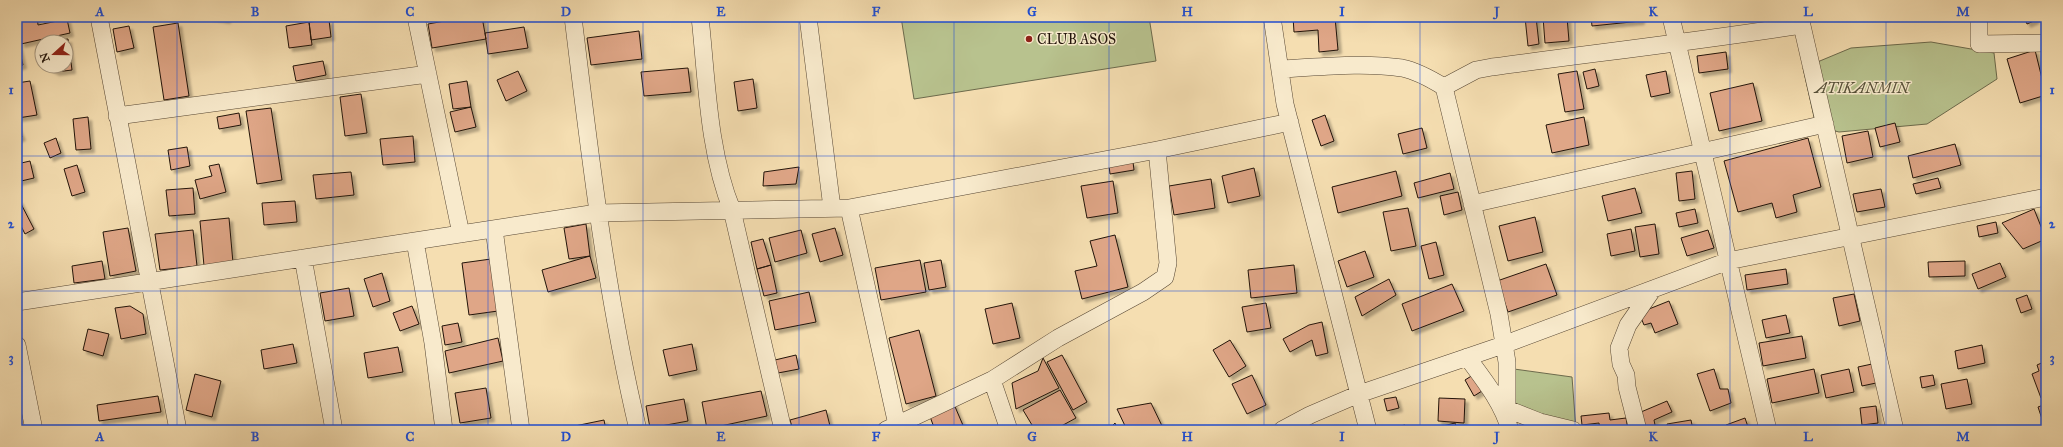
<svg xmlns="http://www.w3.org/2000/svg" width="2063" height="447" font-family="'IM FELL Great Primer',serif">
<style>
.green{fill:#b8c28e;stroke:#6c6a4c}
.building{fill:#dfa687;stroke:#211309;filter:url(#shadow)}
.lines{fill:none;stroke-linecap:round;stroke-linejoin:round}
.street-casing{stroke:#564633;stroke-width:18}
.street{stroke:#f8eacc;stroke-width:17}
.grid{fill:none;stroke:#1d4ed8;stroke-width:1;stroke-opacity:0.55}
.poi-dot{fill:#8f2418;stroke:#f8eacc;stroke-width:1.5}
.labels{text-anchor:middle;stroke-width:3;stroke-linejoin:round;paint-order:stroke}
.poi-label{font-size:14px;fill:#211309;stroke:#f8eacc;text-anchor:start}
.park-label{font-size:14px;font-style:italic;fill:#565038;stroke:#f8eacc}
.neatline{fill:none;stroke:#1d4ed8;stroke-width:1.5}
.grid-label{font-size:13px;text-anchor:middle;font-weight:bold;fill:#1d4ed8}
</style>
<defs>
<filter id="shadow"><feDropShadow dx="3.5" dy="3.5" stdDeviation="1" flood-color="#0004"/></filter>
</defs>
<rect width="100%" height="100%" fill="#f5deb1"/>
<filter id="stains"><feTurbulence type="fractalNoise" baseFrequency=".005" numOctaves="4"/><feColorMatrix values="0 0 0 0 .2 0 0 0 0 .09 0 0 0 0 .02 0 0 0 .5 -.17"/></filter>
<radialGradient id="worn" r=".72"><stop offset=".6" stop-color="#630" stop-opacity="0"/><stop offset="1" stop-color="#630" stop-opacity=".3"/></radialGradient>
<!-- green -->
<path class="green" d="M901,17h248l7,44 -242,38z
M1931,42l63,11 3,26 -70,45 -88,8 -23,-6 -13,-58 48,-20z
M1514,369l58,8 4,53 -68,-16z"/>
<!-- building -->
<path class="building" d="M17,17h20l1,8 29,-6 3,14 -49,11z
M210,17h17v3z
M467,17h15l4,22 -54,9 -4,-24z
M1293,17h42l3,33 -19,2 -1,-22 -24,2z
M1525,17h11l3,27 -11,2z
M1543,17h24l2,24 -24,2z
M1591,17h50v4l-49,5z
M2024,17h10l2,3 -9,4z
M329,20l2,17 -20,3 -2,-18z
M309,22l3,23 -23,3 -3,-22z
M178,23l11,73 -25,4 -11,-73z
M129,26l5,22 -17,4 -4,-23z
M524,27l4,21 -40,6 -3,-21z
M639,31l3,28 -51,6 -4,-27z
M17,39l6,26 -6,2z
M68,39l4,31 -16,2 -11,-6h21v-24h-24v2v-3z
M2035,50l11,45 -26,8 -13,-44z
M1726,52l2,17 -29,4 -2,-17z
M323,61l3,14 -30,6 -3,-15z
M688,68l3,24 -47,4 -3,-24z
M1595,69l4,17 -12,3 -4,-17z
M518,71l9,20 -21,10 -9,-21z
M1577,71l7,38 -19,3 -7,-38z
M1666,71l4,22 -19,4 -5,-22z
M753,79l4,29 -19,3 -4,-29z
M30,81l7,34 -19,3 -1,-35z
M467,81l4,26 -18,2 -4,-25z
M1753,83l9,38 -43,10 -9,-38z
M361,94l6,39 -22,3 -5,-39z
M471,107l5,20 -21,5 -5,-20z
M271,108l11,72 -25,4 -11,-73z
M239,113l2,12 -22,4 -2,-12z
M1325,115l9,26 -13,5 -9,-26z
M88,117l3,32 -15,1 -3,-31z
M1584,117l5,28 -37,8 -6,-28z
M1895,123l5,19 -20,5 -5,-19z
M17,126l5,11 -5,2z
M1422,128l5,20 -24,6 -5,-20z
M1868,131l5,26 -26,6 -5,-27z
M413,136l2,26 -32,3 -3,-26z
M56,138l5,15 -11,5 -6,-15z
M1808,138l13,49 -28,8 4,17 -21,6 -4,-15 -34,9 -14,-51z
M1955,144l6,21 -48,13 -5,-22z
M187,147l3,19 -19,4 -3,-20z
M30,161l4,17 -17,4v-18z
M1133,162l1,8 -24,4 -1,-8z
M219,164l7,28 -26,7 -5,-19 17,-4 -3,-10z
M77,165l8,27 -13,4 -8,-27z
M799,167l-3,17 -33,2 1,-14z
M1254,168l6,28 -32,7 -6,-27z
M1396,171l6,25 -64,17 -6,-26z
M1692,171l3,28 -16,2 -3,-28z
M351,172l3,23 -38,4 -3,-24z
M1450,173l4,16 -36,9 -4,-15z
M1938,178l3,10 -25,6 -3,-10z
M1211,179l4,29 -41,7 -5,-29z
M1113,181l5,32 -31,5 -6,-32z
M193,188l2,26 -26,2 -3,-26z
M1635,188l7,25 -34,8 -6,-25z
M1881,189l4,18 -28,5 -4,-18z
M1458,192l4,18 -18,5 -4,-19z
M19,200l15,29 -9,5 -8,-16v-16z
M295,201l2,21 -33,3 -2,-22z
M1408,208l8,38 -25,5 -8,-39z
M1695,209l3,14 -19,4 -3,-14z
M2034,209l12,30 -23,10 -21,-26z
M1535,217l8,35 -35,9 -9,-35z
M229,218l4,45 -29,3 -4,-45z
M1996,222l2,11 -19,4 -2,-11z
M586,224l4,32 -21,3 -5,-31z
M1655,224l4,30 -19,3 -5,-30z
M128,228l8,43 -26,5 -7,-44z
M835,228l8,27 -23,7 -8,-28z
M1631,229l4,22 -24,5 -4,-22z
M193,230l4,36 -37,4 -5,-36z
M801,230l6,23 -32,9 -6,-24z
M1708,230l6,18 -27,8 -6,-18z
M1115,235l13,52 -46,12 -7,-28 22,-5 -7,-25z
M763,239l8,26 -14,4 -6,-27z
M1436,242l8,33 -15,4 -8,-33z
M1365,251l9,26 -27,10 -9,-26z
M590,256l6,22 -48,14 -6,-22z
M491,259l7,52 -29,4 -7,-52z
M920,260l6,32 -45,8 -6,-32z
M941,260l5,27 -17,3 -5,-27z
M102,261l3,18 -31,4 -2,-17z
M1965,261v15l-36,1 -1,-15z
M2000,263l6,14 -28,12 -6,-15z
M1546,264l11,31 -49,17 -11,-31z
M771,265l6,28 -13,3 -7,-27z
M1294,265l3,28 -46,5 -3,-28z
M1786,269l2,15 -41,6 -2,-15z
M382,273l8,28 -17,6 -9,-28z
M1389,279l7,16 -34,21 -7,-19z
M1452,284l12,27 -52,20 -10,-27z
M349,288l5,28 -29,5 -5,-28z
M809,292l7,30 -41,8 -6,-29z
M1854,294l6,27 -21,5 -6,-28z
M2027,295l5,14 -11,4 -5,-14z
M1669,301l9,23 -23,9 -4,-10 -7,2 -5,-12z
M1012,303l8,35 -27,6 -8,-35z
M1266,303l5,25 -24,4 -5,-25z
M130,306l13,8 3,20 -25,5 -6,-31z
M412,306l7,18 -19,7 -7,-18z
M1786,315l4,18 -24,5 -4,-18z
M1322,322l6,31 -12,3 -4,-16 -22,12 -7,-13 26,-14z
M458,323l4,19 -17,3 -3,-19z
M88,329l21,5 -6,22 -20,-6z
M919,330l17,66 -30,8 -17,-66z
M1802,336l4,22 -43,8 -4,-23z
M498,338l5,23 -54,12 -4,-22z
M1230,340l16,26 -17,11 -16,-27z
M293,344l4,19 -33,6 -3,-19z
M692,344l5,26 -28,6 -6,-26z
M1982,345l3,18 -27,6 -3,-18z
M398,347l5,25 -35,6 -4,-25z
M796,355l3,14 -21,4 -3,-13z
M1062,355l25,47 -14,8 -26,-48z
M1043,358l16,30 -43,21 -4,-26 26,-12z
M2046,361v13l-4,1 4,10v10l-5,3 -9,-24 7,-3 -2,-6z
M1872,364l4,19 -14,3 -4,-19z
M1714,369l6,20h8l3,14 -21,8 -13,-37z
M1814,369l5,24 -47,10 -5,-24z
M1849,369l5,23 -28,6 -5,-23z
M195,374l26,7 -9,36 -26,-7z
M1252,375l14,30 -19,9 -15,-30z
M1473,375l9,16 -8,5 -9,-16z
M1933,375l2,10 -13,3 -2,-11z
M1967,379l5,25 -26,5 -5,-25z
M486,388l5,30 -31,5 -5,-30z
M1060,390l16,28 -22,12h-19l-12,-20z
M761,391l6,25 -60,13 -5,-27z
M158,396l3,16 -62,9 -2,-16z
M1396,397l3,11 -12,3 -3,-12z
M1439,398l26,1 -1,24 -26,-2z
M684,399l4,22 -38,7 -4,-22z
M1667,401l5,11 -18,8 2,10h-10l-5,-18z
M953,402l12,28h-30l-6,-16z
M1151,403l13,27h-37l-10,-21z
M2046,404v20l-2,1 -6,-18z
M1876,406l2,17 -16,2 -2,-17z
M826,410l5,20h-38l-3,-10z
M1609,413l1,7 16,-2 2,12h-28l-1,-7 -17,2 -1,-9z
M1745,418l4,12h-21l-2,-5z
M604,420l2,10h-35l-1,-3z
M1691,420l2,10h-25l-1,-6z
M1115,423l3,7h-10z
M1455,423l2,7h-30z
M746,425v5h-31z
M1405,425l1,5h-16l-1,-2z
M394,426l1,4h-21z
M1721,426v4h-23v-1z
M433,427l1,3h-31z"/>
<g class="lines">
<!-- street casing -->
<g class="street-casing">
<path id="street" d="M99,17l79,413
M416,17l45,217
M573,17c17,139 33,277 65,413
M700,17c7,64 8,134 32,193l51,220
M808,17l24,191
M1272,17l13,87 83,326
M1671,17l97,413
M1800,17l95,413
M1979,17v27l67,-1
M1281,69c39,-2 82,-7 121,-1 15,3 29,11 42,19l32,-17 16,-3c103,-14 207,-26 310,-42
M1444,87l55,227 8,48v56
M117,116l311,-42
M1472,204l353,-80
M849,208l48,217
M494,229l27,201
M415,241l18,102 11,87
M303,258l31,172
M17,302l580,-89 252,-5 308,-58 133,-28
M17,345l17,85
M1467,357c17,23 35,45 43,73
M992,380l17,50
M1507,409l33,13 33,8
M886,430l106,-50 66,-42 85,-46 22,-15 3,-14 -11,-113
M1282,430l28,-15 49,-21 144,-49 225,-84 318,-64
M1638,430l-11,-43 -1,-12 -5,-11 -2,-16 9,-23 25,-36"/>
</g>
<!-- street -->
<use href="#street" class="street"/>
</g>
<!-- grid -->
<path class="grid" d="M177,17v413M333,17v413M488,17v413M643,17v413M799,17v413M954,17v413M1109,17v413M1264,17v413M1420,17v413M1575,17v413M1730,17v413M1886,17v413M17,156h2029M17,291h2029"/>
<!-- markers -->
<circle class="poi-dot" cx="1029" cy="39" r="4"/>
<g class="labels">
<!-- poi labels -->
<g class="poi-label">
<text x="1037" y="44">CLUB ASOS</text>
</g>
<!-- park labels -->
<g class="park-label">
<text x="1862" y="93">ATIKANMIN</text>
</g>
</g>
<!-- margin -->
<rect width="2063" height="447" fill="none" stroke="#f5deb1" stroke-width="44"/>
<!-- north arrow -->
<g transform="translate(54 54) rotate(249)"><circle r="19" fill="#f8eacc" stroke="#a2947e"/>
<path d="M0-3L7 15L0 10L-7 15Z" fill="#8f2418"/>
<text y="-6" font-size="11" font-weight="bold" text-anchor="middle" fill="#211309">N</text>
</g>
<rect x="22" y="22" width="2019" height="403" class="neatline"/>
<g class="grid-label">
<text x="100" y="16">A</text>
<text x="255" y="16">B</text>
<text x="410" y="16">C</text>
<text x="566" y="16">D</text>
<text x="721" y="16">E</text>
<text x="876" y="16">F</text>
<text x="1032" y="16">G</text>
<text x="1187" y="16">H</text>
<text x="1342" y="16">I</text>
<text x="1497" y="16">J</text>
<text x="1653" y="16">K</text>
<text x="1808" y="16">L</text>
<text x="1963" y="16">M</text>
<text x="11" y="94">1</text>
<text x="2052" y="94">1</text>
<text x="11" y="228">2</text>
<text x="2052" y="228">2</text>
<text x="11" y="362">3</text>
<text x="2052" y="362">3</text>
<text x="100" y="441">A</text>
<text x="255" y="441">B</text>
<text x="410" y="441">C</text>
<text x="566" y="441">D</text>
<text x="721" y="441">E</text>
<text x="876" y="441">F</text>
<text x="1032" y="441">G</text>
<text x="1187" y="441">H</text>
<text x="1342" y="441">I</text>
<text x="1497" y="441">J</text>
<text x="1653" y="441">K</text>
<text x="1808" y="441">L</text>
<text x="1963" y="441">M</text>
</g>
<rect width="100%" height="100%" filter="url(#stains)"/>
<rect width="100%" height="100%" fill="url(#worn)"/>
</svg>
